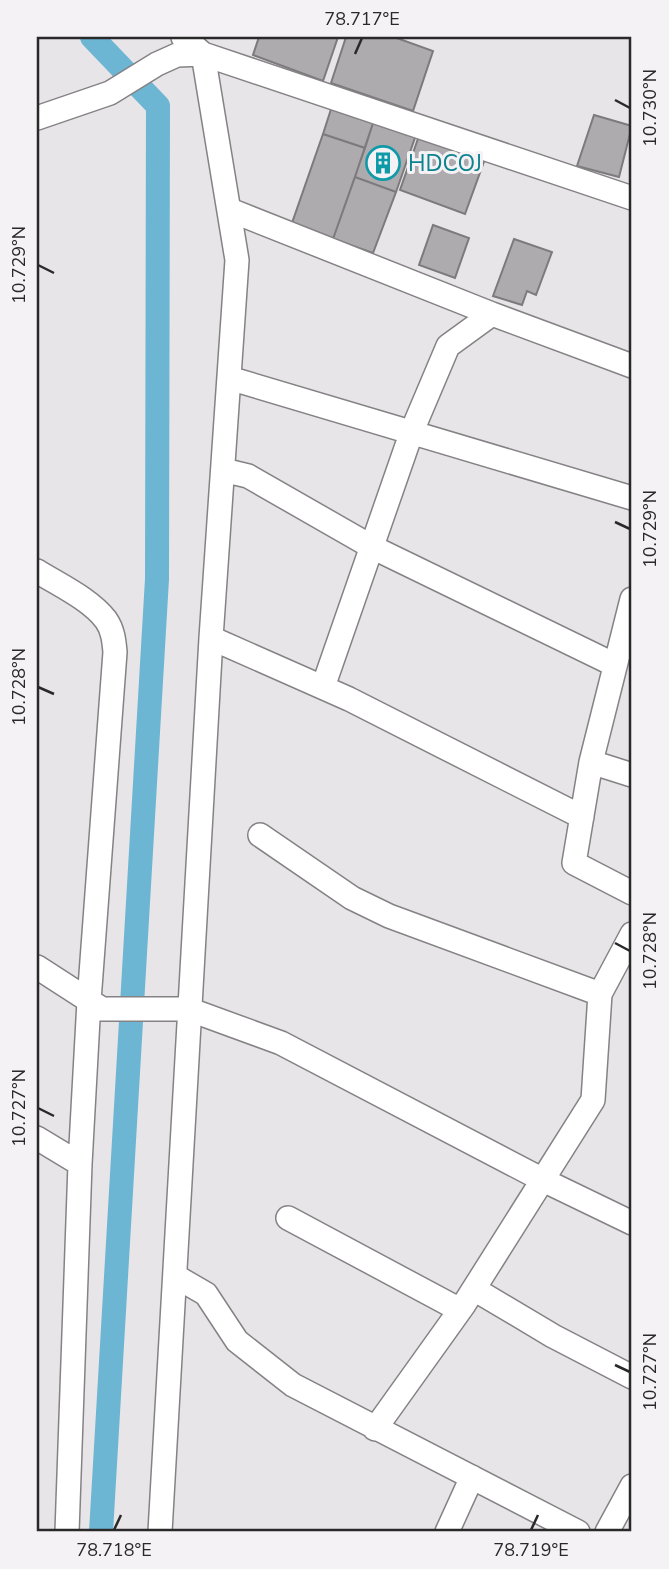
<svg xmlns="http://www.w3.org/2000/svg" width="669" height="1569" font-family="'Nunito Sans',sans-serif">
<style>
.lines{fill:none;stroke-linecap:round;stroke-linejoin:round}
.canal{stroke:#6cb6d4;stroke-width:24}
.building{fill:#aeabaf;stroke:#7c7a7d;stroke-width:2}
.minor-casing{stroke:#858285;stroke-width:26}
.minor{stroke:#fff;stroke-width:23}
.ticks{fill:none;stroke:#2a292a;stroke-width:2.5}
.labels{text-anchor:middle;stroke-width:6;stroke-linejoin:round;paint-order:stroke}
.culture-label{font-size:23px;fill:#0d838f;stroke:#f5f2f5;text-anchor:start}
.neatline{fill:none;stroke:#2a292a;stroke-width:2.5}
.ticks-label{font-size:18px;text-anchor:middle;fill:#2a292a}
</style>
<rect width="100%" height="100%" fill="#e8e5e8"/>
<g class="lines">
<!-- canal -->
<path class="canal" d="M92,37l66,69 -1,473 -56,953"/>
</g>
<!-- building -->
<path class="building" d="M259,37h79l-15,44 -70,-26z
M346,37h48l39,14 -20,60 -82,-28z
M333,103l42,14 -10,31 -42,-14z
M594,115l38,11 -13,51 -42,-11z
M375,117l42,15 -21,60 -41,-15z
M420,133l66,23 -21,58 -65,-24z
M323,134l42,14 -32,91 -41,-16z
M355,177l41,15 -23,61 -40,-14z
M433,225l36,13 -14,40 -36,-13z
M514,239l38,13 -16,43 -9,-4 -5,14 -29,-9z"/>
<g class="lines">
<!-- minor casing -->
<g class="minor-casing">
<path id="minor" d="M37,118l73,-25 47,-29 20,-9 26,-1 429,144
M230,210l262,104 140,52
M229,378l403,120
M223,470l25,6 124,71 243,118
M37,571c22,14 53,28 69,49 7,10 8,21 9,32l-26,349 -9,163 -13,368
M632,599l-41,163 -17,101 58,30
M211,638l138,61 233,118
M323,687l89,-256 36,-85 44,-32
M591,762l41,13
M260,835l92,63 37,18 211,78
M37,967l65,42h86l93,34 262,137 89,43
M37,1138l43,26
M288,1218l172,92
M175,1276l31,18 31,47 56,44 285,147
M474,1289l79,47 79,41
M375,1429l88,-123 130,-206 7,-106 32,-60
M160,1532l51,-894 26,-378 -34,-206 -20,-17
M447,1532l25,-55
M607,1532l25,-46"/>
</g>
<!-- minor -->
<use href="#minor" class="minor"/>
</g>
<!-- ticks -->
<path class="ticks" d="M355,54l7,-16M615,100l15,8M38,265l16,8M615,522l15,7M38,687l16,7M615,943l15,8M38,1108l16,8M615,1365l15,7M114,1530l7,-15M531,1530l7,-15"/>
<!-- icons -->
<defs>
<g id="building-ring" transform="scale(1.75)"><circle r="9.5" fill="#f5f2f5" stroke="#0f9aa8" stroke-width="1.5"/><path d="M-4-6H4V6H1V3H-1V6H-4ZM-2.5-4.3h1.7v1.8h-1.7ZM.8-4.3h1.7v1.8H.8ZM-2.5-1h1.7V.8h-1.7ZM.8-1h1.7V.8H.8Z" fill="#0f9aa8"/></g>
</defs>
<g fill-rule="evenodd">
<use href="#building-ring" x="383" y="163"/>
</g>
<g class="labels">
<!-- culture labels -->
<g class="culture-label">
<text x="408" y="171">HDCOJ</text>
</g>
</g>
<!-- border -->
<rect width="669" height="1569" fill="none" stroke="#f5f2f5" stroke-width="77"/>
<rect x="38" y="38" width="592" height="1492" class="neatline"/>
<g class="ticks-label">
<text x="362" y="25">78.717°E</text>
<text transform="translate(650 108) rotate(-90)" y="6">10.730°N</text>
<text transform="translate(19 265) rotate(-90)" y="6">10.729°N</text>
<text transform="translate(650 529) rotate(-90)" y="6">10.729°N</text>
<text transform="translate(19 687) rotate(-90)" y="6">10.728°N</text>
<text transform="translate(650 951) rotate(-90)" y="6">10.728°N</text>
<text transform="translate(19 1108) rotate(-90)" y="6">10.727°N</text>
<text transform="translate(650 1372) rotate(-90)" y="6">10.727°N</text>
<text x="114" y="1556">78.718°E</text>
<text x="531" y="1556">78.719°E</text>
</g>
</svg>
